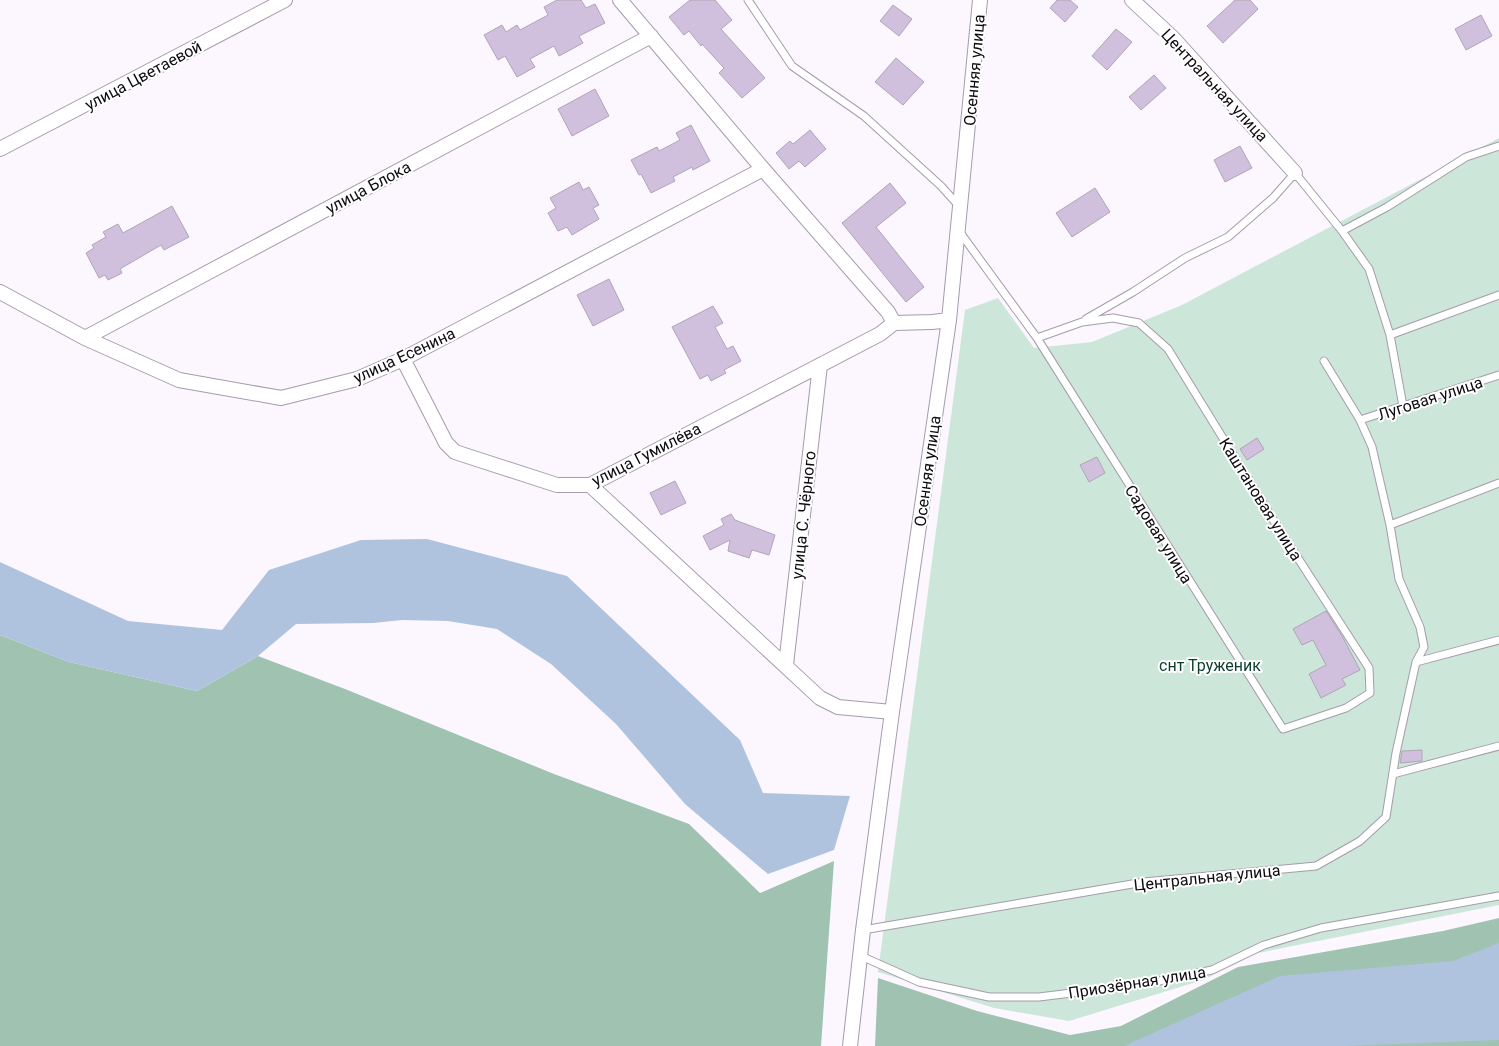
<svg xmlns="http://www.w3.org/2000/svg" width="1499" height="1046" font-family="Roboto,sans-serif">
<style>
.green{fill:#cce6d9}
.forest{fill:#9fc2b1}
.water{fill:#afc3df}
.building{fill:#d0bfdd;stroke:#afa5b6}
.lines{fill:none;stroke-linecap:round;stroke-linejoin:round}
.lane-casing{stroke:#a59bac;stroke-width:9}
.street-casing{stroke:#a59bac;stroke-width:16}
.lane{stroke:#fff;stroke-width:7}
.street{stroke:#fff;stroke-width:14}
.labels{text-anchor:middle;stroke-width:4;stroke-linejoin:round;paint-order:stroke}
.street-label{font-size:16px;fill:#0d0a10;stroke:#fff}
.park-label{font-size:16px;fill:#0d3d2c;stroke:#fff}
</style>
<rect width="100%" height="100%" fill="#fcf7ff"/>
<!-- green -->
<path class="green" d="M1499,138v767l-241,48 -55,27 -134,41 -75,-13 -116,-36 87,-662 33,-12 36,50 58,-6 90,-37z"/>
<!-- forest -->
<path class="forest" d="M0,635l69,27 128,29 61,-35 87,33 209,85 135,50 71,69 74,-32 -13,185h-821z
M1499,918v128h-624l3,-68 99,33 93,24 51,-9 117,-59 205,-36z"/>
<!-- water -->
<path class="water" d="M427,539l140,37 173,164 23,53 87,3 -16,54 -66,24 -83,-70 -69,-80 -65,-60 -54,-35 -49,-8 -46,-1 -29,3 -77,1 -38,32 -61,35 -128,-29 -69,-27v-73l128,59 94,9 47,-60 92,-30z
M1499,943v97l-154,6h-221l156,-70 173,-15z"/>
<!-- building -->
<path class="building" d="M557,0h24l5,8 9,-4 10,19 -26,13 4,7 -24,13 -5,-10 -24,13 5,8 -18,10 -12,-21 -7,4 -14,-25 18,-10 4,7 11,-7 3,5 28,-15 -4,-8z
M690,0h25l17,20 -11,9 44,49 -23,20 -23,-25 5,-5 -22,-24 -1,2 -12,-15 -5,4 -15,-18z
M1057,0h13l8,7 -13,15 -15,-14z
M1235,0h15l8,9 -35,34 -16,-17z
M893,5l19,14 -13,17 -19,-15z
M1481,15l11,21 -26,14 -11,-21z
M1116,29l16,13 -25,28 -15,-14z
M896,58l28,24 -21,23 -28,-23z
M1154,75l12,13 -25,22 -12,-13z
M595,89l14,27 -37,20 -14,-27z
M691,125l19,36 -17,9 -1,-3 -19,10 2,4 -24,12 -10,-19 -2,1 -8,-15 26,-13 2,4 21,-11 -4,-7z
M810,130l16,19 -21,18 -6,-6 -10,8 -13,-16 14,-12 3,3z
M1240,146l12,22 -27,14 -11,-22z
M579,182l4,8 6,-3 10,18 -6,3 6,11 -27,16 -5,-8 -9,4 -10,-18 8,-5 -6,-10z
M890,183l16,20 -30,24 48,60 -18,15 -64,-79z
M1095,188l15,24 -38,25 -16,-24z
M172,206l17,31 -25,13 -3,-5 -41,24 2,4 -14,7 -3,-5 -6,3 -13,-25 8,-5 -2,-3 14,-8 -3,-5 15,-8 5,9z
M609,279l15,31 -31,16 -16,-31z
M713,306l10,17 -8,4 12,22 6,-3 8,15 -17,9 2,3 -15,8 -3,-6 -8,4 -28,-52z
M1257,438l7,11 -17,11 -7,-11z
M1097,457l8,16 -16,9 -9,-17z
M675,481l11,22 -25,12 -11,-22z
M731,514l4,6 40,15 -6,20 -17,-5 -3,8 -21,-7 2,-11 -20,10 -7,-14 21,-11 -3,-6z
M1326,611l16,25 18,34 -18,9 4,6 -25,13 -12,-24 17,-9 -13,-25 -11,5 -9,-16z
M1422,750v11l-22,2 2,-12z"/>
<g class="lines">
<!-- lane casing -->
<g class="lane-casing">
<path id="lane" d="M748,0l44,66 72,50 77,70 18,20
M959,231l78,107 246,391 63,-21 24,-15 -1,-25 -95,-147 -106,-172 -29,-26 -26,-5 -31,4 -45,16
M1342,231l45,-24 79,-50 33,-11
M1086,319l47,-27 52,-34 43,-21 45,-39 22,-25 47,58 27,38 21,66 13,71
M1390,335l109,-40
M1360,420l139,-45
M1390,525l109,-42
M1416,662l83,-22
M1393,774l106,-28
M863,930l281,-48 172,-16 44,-25 26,-24 10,-64 20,-91 8,-15 -4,-20 -21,-48 -9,-54 -18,-78 -12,-27 -36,-59
M861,956l58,26 70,15h50l106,-13 67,-14 52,-25 57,-17 178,-32"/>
</g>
<!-- street casing -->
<g class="street-casing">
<path id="street" d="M620,0l143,169 125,143 6,11
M1132,0l41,38 122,135
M0,149l285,-149
M0,292l85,46 94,42 102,18 76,-19 46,-20 360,-190
M894,323l38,-1 17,-2
M85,338l566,-302
M403,359l43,84 9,9 102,33h33l290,-151 14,-11
M590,485l230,213 18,9 54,5
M786,665l34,-300
M850,1046l13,-116 29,-218 57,-392 31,-320"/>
</g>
<!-- lane -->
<use href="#lane" class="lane"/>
<!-- street -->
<use href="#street" class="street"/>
</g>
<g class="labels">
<!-- street labels -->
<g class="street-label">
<text transform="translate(974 70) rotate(-85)" y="6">Осенняя улица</text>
<text transform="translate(143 75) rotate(-28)" y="6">улица Цветаевой</text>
<text transform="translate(1215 85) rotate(47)" y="6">Центральная улица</text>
<text transform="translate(368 187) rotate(-28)" y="6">улица Блока</text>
<text transform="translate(404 355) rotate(-25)" y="6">улица Есенина</text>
<text transform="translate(1430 398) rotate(-18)" y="6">Луговая улица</text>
<text transform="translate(646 454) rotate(-27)" y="6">улица Гумилёва</text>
<text transform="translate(927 471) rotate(-82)" y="6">Осенняя улица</text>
<text transform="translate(1261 499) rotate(58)" y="6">Каштановая улица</text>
<text transform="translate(803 515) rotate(-84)" y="6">улица С. Чёрного</text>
<text transform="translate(1159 534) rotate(58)" y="6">Садовая улица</text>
<text transform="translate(1207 877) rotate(-6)" y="6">Центральная улица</text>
<text transform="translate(1137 982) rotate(-9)" y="6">Приозёрная улица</text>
</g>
<!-- park labels -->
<g class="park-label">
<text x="1210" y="671">снт Труженик</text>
</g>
</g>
</svg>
